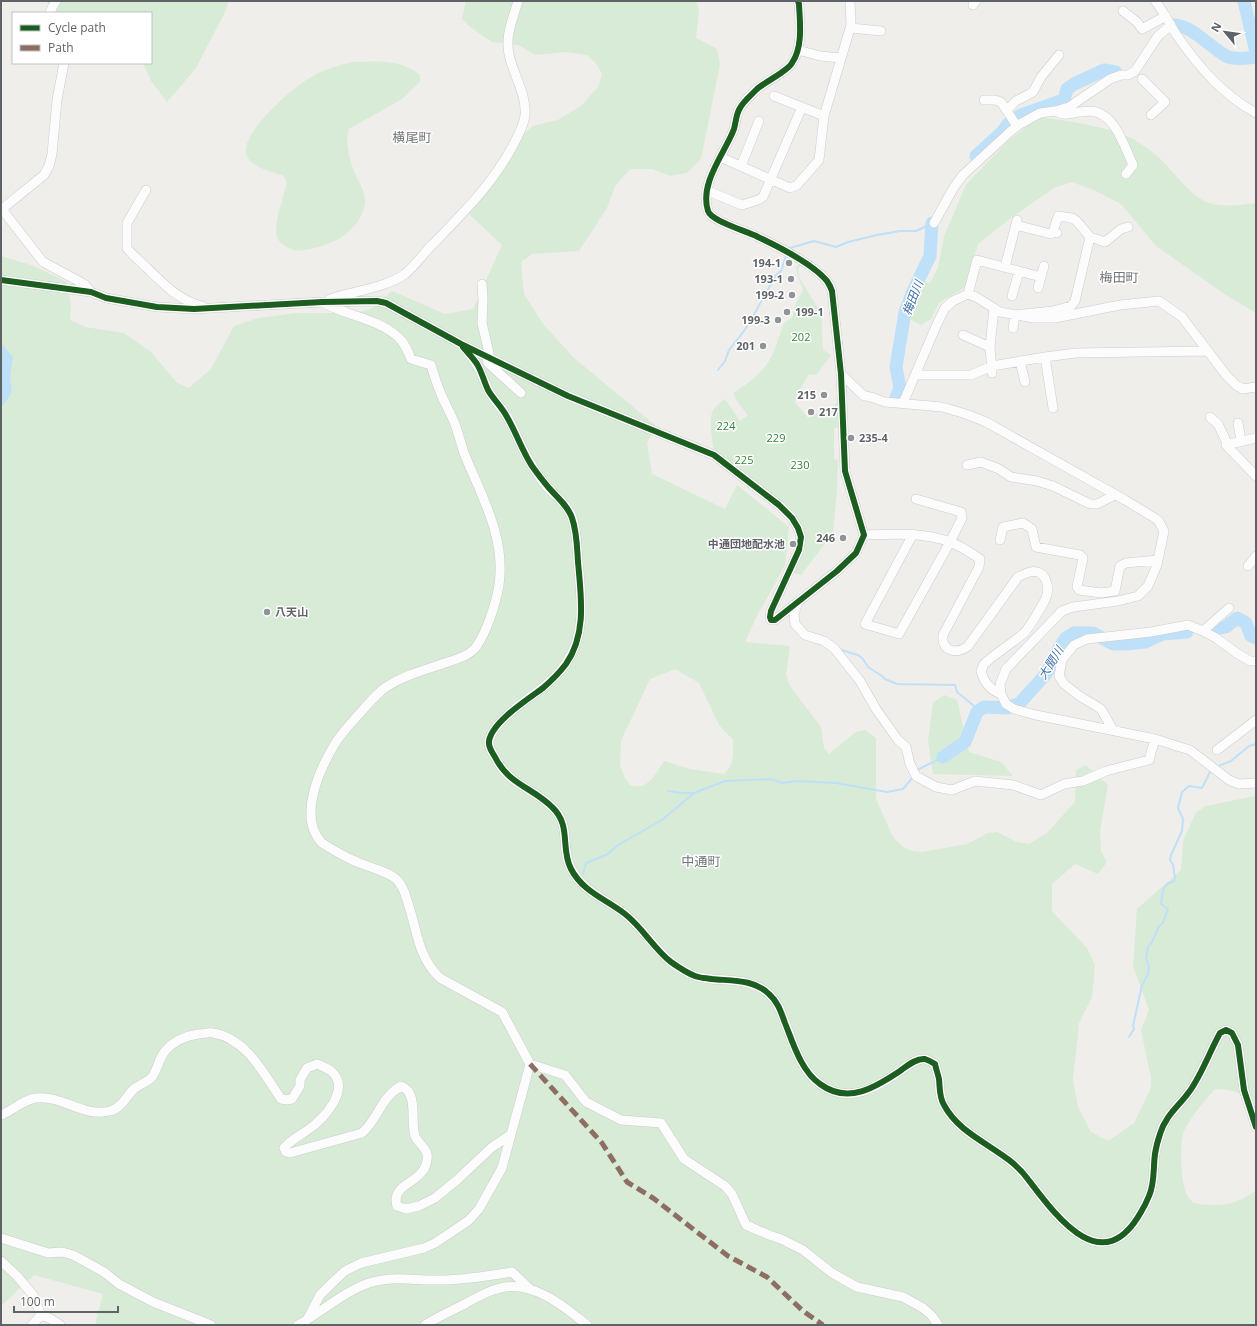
<svg xmlns="http://www.w3.org/2000/svg" width="1257" height="1326" font-family="'Open Sans','Noto Sans JP',sans-serif">
<style>
.green{fill:#d8ebd6;fill-rule:evenodd}
.water{fill:#bfe0f9}
.lines{fill:none;stroke-linecap:round;stroke-linejoin:round}
.stream{stroke:#bfe0f9;stroke-width:2}
.river{stroke:#bfe0f9;stroke-width:13}
.minor-casing{stroke:#cbcccc;stroke-width:10}
.minor{stroke:#fdfcfc;stroke-width:9}
.quiet{stroke:#8d6e63;stroke-width:5;stroke-dasharray:10 5;stroke-linecap:butt}
.cycleway-casing{stroke:#fff;stroke-width:8}
.cycleway{stroke:#1b5e20;stroke-width:6}
.poi-dot{fill:#919496;stroke:#fff;stroke-width:1.5}
.labels{text-anchor:middle;stroke-width:3;stroke-linejoin:round;paint-order:stroke}
.poi-label{font-size:11px;font-weight:bold;fill:#5f6368;stroke:#fff;text-anchor:end}
.park-label{font-size:11px;fill:#348238;stroke:#fff}
.water-label{font-size:12px;font-style:italic;fill:#4174aa;stroke:#fff}
.quarter-label{font-size:13px;fill:#70757a;stroke:#fff}
</style>
<rect width="100%" height="100%" fill="#efeeea"/>
<!-- green -->
<path class="green" d="M46,1h183l-4,11 -29,56 -29,34 -16,-21 -8,-18h8v-50h-94z
M466,1h230l3,11 -3,26 21,11 3,15 -19,95 -14,14 -17,3 -18,-7h-22l-15,17 -8,22 -28,43 -47,3 -11,8 3,32 19,30 31,34 82,68 -9,17 5,31 73,35 12,-24 52,42 -4,38 -30,55 -10,22 45,4 -4,29 4,11 31,41 3,21 5,6 27,-22 9,-2 11,8v61l17,38 9,9 10,5 10,1 45,-8 21,-11 9,-1 20,10 12,2 18,-11 28,-31 1,-32 10,-5 22,20 -8,46 1,20 6,11 -9,12 -23,-10 -23,20v27l35,37 8,17 -3,32 -13,26 -6,57 5,27 13,25 17,9 26,-18 17,-35v-10l-10,-48 8,-20 -16,-44 4,-57 44,-39 2,-29 13,-29 10,-6 49,-10 1,1v308c-14,-12 -23,-16 -41,-16 -11,13 -24,27 -31,42 -5,12 -3,50 2,62 1,3 5,7 7,10 23,4 44,3 63,-13v135h-1161l8,-31 -69,-19 -33,31v-899l11,-18 -2,-10 3,-22 -12,-14v-87l30,9 36,17 4,23 -1,15 15,7 39,6 27,19 26,31 12,5 22,-19 23,-43 24,-8 39,-5h58l16,-4 21,-18 53,23 28,-5 29,-64 -31,-29 -4,-6 55,-74 11,-10 25,-6 24,-15 16,-18 4,-13 -7,-12 -8,-7 -21,-3 -31,3 -17,-10 -26,-3 -22,-15 -8,-8zM675,669l24,14 20,42 14,15c0,15 2,23 -9,34l-34,-5 -26,-8c-9,14 -16,30 -34,24l-5,-7 -5,-12 1,-25 29,-62z
M352,62c26,0 46,-4 68,13v7l-18,17 -53,30c-4,12 0,29 5,42 3,9 10,17 11,28 1,6 -2,12 -4,17 -4,9 -13,17 -21,22 -9,6 -37,15 -47,12 -6,-2 -14,-7 -16,-13 -4,-12 7,-42 10,-54l-3,-7c-11,-4 -32,-8 -37,-20 -10,-21 48,-70 64,-79 13,-8 27,-11 41,-15z
M1038,117c31,4 64,8 93,21 8,4 18,11 25,17 18,15 34,44 57,49 14,3 29,1 43,-1v110l-30,-18 -70,-49 -35,-42 -25,-13 -24,-9 -18,6 -42,29 -34,27 -13,43 -26,16 -8,16 -10,6 -13,-7 15,-37 7,2 8,-15 6,-32 22,-51 41,-43z
M801,261l2,1 -5,7 1,8 22,36 2,37 8,5 -15,20 -7,-1 -12,21 -2,7 13,16 25,-12 7,-7 1,28 -7,1v31l4,1 -1,30 -4,43 -32,42 -11,-4 11,-34 -9,-19 -78,-63c-1,-12 -6,-34 -1,-45 3,-5 8,-8 12,-11l15,22 8,-6 -12,-15 -3,-7c13,-8 25,-16 34,-29 8,-11 12,-28 17,-41l8,-5 5,-17 6,-11 -5,-13 -2,-9z
M944,695l13,5 12,52 32,10 12,14 -80,-2 -5,-33 5,-38z"/>
<!-- water -->
<path class="water" d="M1,343l12,14 -3,22 2,10 -2,7 -9,11z"/>
<g class="lines">
<!-- stream -->
<path class="stream" d="M790,248l24,-7 22,6 12,-5 29,-7 23,-4h16l15,-7
M718,370l7,-9 4,-11 15,-19 8,-13 24,-43 5,-4 5,-15
M841,650l17,5 5,4 5,8 14,9 3,3 12,5 58,1 2,7 22,18
M1216,767l15,-6 18,-15 7,-2
M917,772l2,-3 24,-12
M668,791l14,2h12
M583,874l3,-11 22,-9 10,-9 44,-25 32,-27 31,-12 46,-2 11,4 15,-2 39,2 51,9 16,-3 10,-12
M1129,1037l5,-8 -1,-3 9,-41 6,-11 1,-7 -3,-9 2,-11 4,-5 7,-16 4,-3 5,-14 -7,-5 2,-14 4,-6 7,-3 1,-3 -2,-13 -3,-5 1,-5 11,-24 1,-12 -5,-11 4,-16 7,-6 13,2 9,-18"/>
<!-- river -->
<path class="river" d="M1244,1l12,51
M1175,25c17,2 30,17 45,27 2,1 5,4 8,5 9,3 19,1 28,0
M976,156l26,-24 7,-9 12,-8 43,-15 3,-11 7,-5 30,-14 12,2
M896,398l4,-10 -4,-21 9,-55 8,-21 17,-35 2,-33
M1216,629l10,-2 11,-9 9,5 5,13 5,2
M943,757l22,-15 12,-30 7,-5 23,1 12,-4 27,-30 13,-26 7,-10 8,-5h19l20,11h13l19,-2 17,-8 25,-2"/>
<!-- minor casing -->
<g class="minor-casing">
<path id="minor" d="M1155,1c9,11 15,24 23,36 21,30 45,58 78,76
M973,5l3,-4
M1123,11l14,11 5,7 24,-13
M50,13l2,-5 4,-7
M850,28l31,3
M798,50l22,6 21,2
M1142,79l23,23 -14,13
M984,100h11l6,2 16,24
M1007,110l9,-9 17,-9 8,-15 18,-22
M1055,111c9,5 14,3 24,1 4,0 8,-1 12,-1 24,2 33,35 42,54l-7,9
M824,116l27,-91 -1,-24
M720,157l70,31 7,-3 22,-25 5,-44 -50,-20
M741,166l18,-45
M146,190l-19,33v25c5,7 13,13 20,20 17,16 31,32 55,38
M708,191l34,14 16,-5 5,-3 39,-90
M1,208l42,54 41,22 7,8
M2,209l42,-34 5,-9 3,-12 5,-54 7,-37
M934,223l20,-36 9,-12 49,-45 8,-6 20,-11 15,-2 14,-4 41,-28 11,-4h7l7,-4 23,-35 13,-11
M1016,225l35,9 2,-2 4,1
M1090,237l15,5 16,-13 7,-2
M1005,267l12,-47
M1041,277l3,-11
M1,280l90,12 15,6 51,9 37,2 128,-7 55,-1 9,2 75,41 107,52 146,59 65,50 13,13 6,10 3,9 -2,13 -28,61 -1,6 1,3h4l62,-49 19,-18 8,-18 -19,-64 -4,-97 -9,-83c-1,-3 -3,-7 -5,-10 -14,-17 -50,-35 -69,-44 -11,-6 -46,-15 -50,-26 -9,-28 17,-58 26,-82 2,-7 2,-15 6,-21 3,-6 11,-13 16,-18 8,-8 31,-18 36,-27 11,-16 8,-40 7,-59l-1,-3
M482,284l1,16 -1,23 7,30 -2,4 1,6 33,30
M968,294l9,-34 64,17 -3,11
M1012,296l7,-25
M330,299c24,-8 55,-11 75,-25 10,-8 18,-20 27,-29 29,-30 59,-59 79,-96 6,-11 12,-21 14,-33 2,-22 -12,-41 -16,-62 -4,-19 4,-35 9,-53
M1013,328l2,-13 38,-4 18,-5 4,-5 15,-64c-4,-4 -12,-16 -16,-18 -5,-2 -11,-2 -16,-3l-5,16
M963,335l27,12
M463,346c4,6 10,12 13,18 5,7 8,17 12,25 4,10 13,18 19,27 9,16 15,34 25,49 4,8 10,16 16,23 9,9 20,17 24,29 5,14 5,30 6,44 3,35 9,72 -12,102 -6,9 -15,18 -23,24 -15,12 -50,34 -54,54 -1,6 3,11 6,16 14,29 36,29 57,50 20,18 8,41 19,61 12,24 35,31 54,46 18,14 29,34 46,48 7,5 16,11 24,14 5,2 11,2 16,3 20,2 42,0 58,15 9,8 12,18 16,28 8,21 16,49 35,62 28,21 56,4 80,-13 7,-5 16,-13 25,-12 3,1 7,3 10,5 1,5 3,10 4,15 1,9 0,18 5,26 18,34 61,43 83,73 29,38 75,103 114,34 3,-5 6,-11 8,-16 6,-13 4,-28 6,-42 1,-7 3,-14 5,-20 5,-18 19,-28 29,-42 12,-16 21,-41 31,-59l6,-3 6,3 6,12 6,45 12,37
M1045,357l8,51
M1020,361l5,21
M992,373l-2,-26 4,-39
M841,374l23,22c8,0 14,4 21,6l57,5 24,7 20,8 139,78 33,20 6,11 -7,34 -9,21 -10,10 -20,5 -45,6 -11,4 -56,58 -6,15 1,10 5,10 8,5 22,6 119,24 22,7 13,4 39,30 10,4 17,-1
M916,375h55l21,-9 53,-9 31,-4 132,-2
M903,403l34,-79 8,-16 8,-7 15,-7 8,3 24,15 33,6h22l65,-13 39,-4 23,16 44,58 10,10 7,4 13,-2
M1210,417l8,7 10,21
M1238,423l3,18
M1256,438l-30,7 30,31
M967,465l14,-3 18,7 12,8 26,4 16,5 37,18h7l18,-9
M913,534l-48,90 34,10 51,-92 12,-24 -1,-6 -45,-13
M864,535c29,-1 59,-3 86,7 11,4 21,11 30,17l-1,8 -36,68c-2,16 13,20 25,11l50,-69c4,-2 8,-4 12,-5 16,-4 21,16 15,28 -4,7 -16,29 -22,34 -12,10 -27,19 -39,30l-3,7c3,12 9,19 20,23
M1000,540l3,-13 20,-4 9,6 4,18 44,8 3,3 -6,29 2,3 22,3 14,-2 5,-25 6,-3 32,-3
M1248,566l8,-10
M798,602l-4,12 1,10 10,11 19,6 10,7 26,33 16,28 22,31 8,7 4,17 6,12 20,11 16,3 23,-9 38,4 28,10 23,-11 19,-3 23,-10 43,-11 6,-21
M1203,631l26,-23
M1113,730l-12,-21 -23,-14 -14,-11 -5,-8 3,-16 12,-15 13,-6 64,-7 37,-7 15,6 13,7 22,16 12,7h6
M1217,750l39,-30
M530,1064l35,11 21,27 35,18 40,3 23,36 41,27 7,8 14,31 23,10 12,4 22,11 29,23 25,14 46,10 20,11 9,8 6,9
M1,1115c13,-5 21,-15 35,-17 26,-3 48,20 74,13 12,-3 16,-15 24,-22 6,-5 14,-7 18,-12 6,-8 7,-20 14,-27 9,-10 19,-14 32,-16 5,0 10,-2 15,-1 33,5 51,41 68,66l6,1 5,-1 8,-13v-6l7,-12 10,-4c5,2 10,4 14,7 21,17 -7,48 -22,58 -8,6 -19,11 -25,19l2,4 4,1 72,-20c17,-15 18,-35 39,-47 18,7 9,35 14,50 3,7 10,11 12,18 1,4 -1,12 -3,15 -8,15 -33,16 -27,37l9,3 13,-3 16,-8 22,-18 34,-32 19,-13
M1,1238l47,15 14,-1 11,3 31,17 15,12 34,18 58,23
M1,1261l16,15 16,19 8,20
M307,1320l13,-25 12,-12 13,-12 16,-8 63,-15 11,-5 33,-22 11,-12 23,-41 28,-104 -28,-52 -62,-34c-22,-20 -23,-48 -32,-75 -2,-7 -4,-15 -10,-22 -7,-9 -30,-14 -41,-19 -12,-5 -24,-12 -35,-19 -25,-26 -2,-75 14,-101 7,-11 16,-20 25,-30 8,-9 15,-18 25,-25 17,-11 35,-16 53,-22 13,-5 28,-7 37,-18 11,-15 20,-44 23,-62 7,-48 -18,-90 -35,-132 -3,-10 -6,-20 -9,-29 -4,-10 -10,-20 -14,-30 -4,-9 -7,-19 -10,-29l-20,-6c-3,-8 -6,-16 -13,-22 -21,-19 -52,-21 -76,-35
M32,1325l9,-10 10,4 9,6
M298,1325c24,-13 45,-33 71,-42 23,-8 47,-2 70,-3 24,0 49,-4 73,-8l18,17
M425,1325c12,-8 26,-14 38,-20 11,-6 22,-13 34,-16 33,-11 67,17 90,36"/>
</g>
<!-- minor -->
<use href="#minor" class="minor"/>
<!-- quiet -->
<path class="quiet" d="M530,1064l72,79 25,39 26,16 75,58 39,21 36,34 20,14"/>
<!-- cycleway casing -->
<g class="cycleway-casing">
<path id="cycleway" d="M1,280l90,12 15,6 51,9 37,2 128,-7 55,-1 9,2 75,41 107,52 146,59 65,50 13,13 6,10 3,9 -2,13 -28,61 -1,6 1,3h4l62,-49 19,-18 8,-18 -19,-64 -4,-97 -9,-83c-1,-3 -3,-7 -5,-10 -14,-17 -50,-35 -69,-44 -11,-6 -46,-15 -50,-26 -9,-28 17,-58 26,-82 2,-7 2,-15 6,-21 3,-6 11,-13 16,-18 8,-8 31,-18 36,-27 11,-16 8,-40 7,-59l-1,-3
M463,347c5,6 10,11 14,17 5,8 7,18 11,26 5,9 14,17 19,27 9,15 15,34 25,49 5,7 11,15 17,22 8,9 19,18 23,30 5,14 5,29 6,44 3,34 9,72 -12,102 -6,8 -15,17 -23,24 -15,11 -51,34 -54,53 -1,6 3,11 6,16 14,28 37,30 57,50 20,19 8,41 19,62 12,23 35,30 54,45 18,14 29,35 46,48 7,5 16,11 24,14 5,2 11,2 17,3 19,2 42,0 57,15 9,8 12,18 16,29 8,20 16,48 35,61 28,21 56,3 80,-13 7,-5 16,-13 25,-12 3,1 7,3 10,5 1,5 3,10 4,15 1,9 0,18 5,26 18,34 61,43 83,73 29,38 75,103 114,34 3,-5 6,-11 8,-16 6,-13 4,-28 6,-42 1,-7 3,-14 5,-20 5,-18 19,-28 29,-42 12,-16 21,-41 31,-59l6,-3 6,3 6,12 6,45 12,37"/>
</g>
<!-- cycleway -->
<use href="#cycleway" class="cycleway"/>
</g>
<!-- markers -->
<g class="poi-dot">
<circle cx="789" cy="263" r="4"/>
<circle cx="791" cy="279" r="4"/>
<circle cx="792" cy="295" r="4"/>
<circle cx="787" cy="312" r="4"/>
<circle cx="778" cy="320" r="4"/>
<circle cx="763" cy="346" r="4"/>
<circle cx="824" cy="395" r="4"/>
<circle cx="811" cy="412" r="4"/>
<circle cx="851" cy="438" r="4"/>
<circle cx="843" cy="538" r="4"/>
<circle cx="793" cy="544" r="4"/>
<circle cx="267" cy="612" r="4"/>
</g>
<g class="labels">
<!-- poi labels -->
<g class="poi-label">
<text x="781" y="267">194-1</text>
<text x="783" y="283">193-1</text>
<text x="784" y="299">199-2</text>
<text x="795" y="316" text-anchor="start">199-1</text>
<text x="770" y="324">199-3</text>
<text x="755" y="350">201</text>
<text x="816" y="399">215</text>
<text x="819" y="416" text-anchor="start">217</text>
<text x="859" y="442" text-anchor="start">235-4</text>
<text x="835" y="542">246</text>
<text x="785" y="548">中通団地配水池</text>
<text x="275" y="616" text-anchor="start">八天山</text>
</g>
<!-- park labels -->
<g class="park-label">
<text x="801" y="341">202</text>
<text x="726" y="430">224</text>
<text x="776" y="442">229</text>
<text x="744" y="464">225</text>
<text x="800" y="469">230</text>
</g>
<!-- water labels -->
<g class="water-label">
<text transform="translate(913 298) rotate(-69)" y="4">梅田川</text>
<text transform="translate(1051 663) rotate(-58)" y="4">大聞川</text>
</g>
<!-- quarter labels -->
<g class="quarter-label">
<text x="412" y="142">横尾町</text>
<text x="1119" y="282">梅田町</text>
<text x="701" y="866">中通町</text>
</g>
</g>
<!-- border -->
<rect width="1257" height="1326" fill="none" stroke="#5f6368" stroke-width="4"/>
<!-- legend -->
<rect x="12" y="12" width="140" height="52" fill="#ffffff" stroke="#bfc1c3"/>
<rect x="20" y="25" width="20" height="6" fill="#1b5e20" stroke="#bfc1c3"/>
<text x="48" y="32" font-size="12" fill="#5f6368">Cycle path</text>
<rect x="20" y="45" width="20" height="6" fill="#8d6e63" stroke="#bfc1c3"/>
<text x="48" y="52" font-size="12" fill="#5f6368">Path</text>
<!-- north arrow -->
<g transform="translate(1225 32) rotate(299)" stroke="#ffffff" stroke-width="3" paint-order="stroke">
<path d="M0-3L7 15L0 10L-7 15Z" fill="#5f6368"/>
<text y="-6" font-size="11" font-weight="bold" text-anchor="middle" fill="#5f6368">N</text>
</g>
<!-- scale -->
<path d="M14 1306v6h104v-6" fill="none" stroke="#5f6368" stroke-width="2"/>
<text x="20" y="1306" font-size="12" fill="#5f6368" stroke="#ffffff" stroke-width="3" paint-order="stroke">100 m</text>
</svg>
